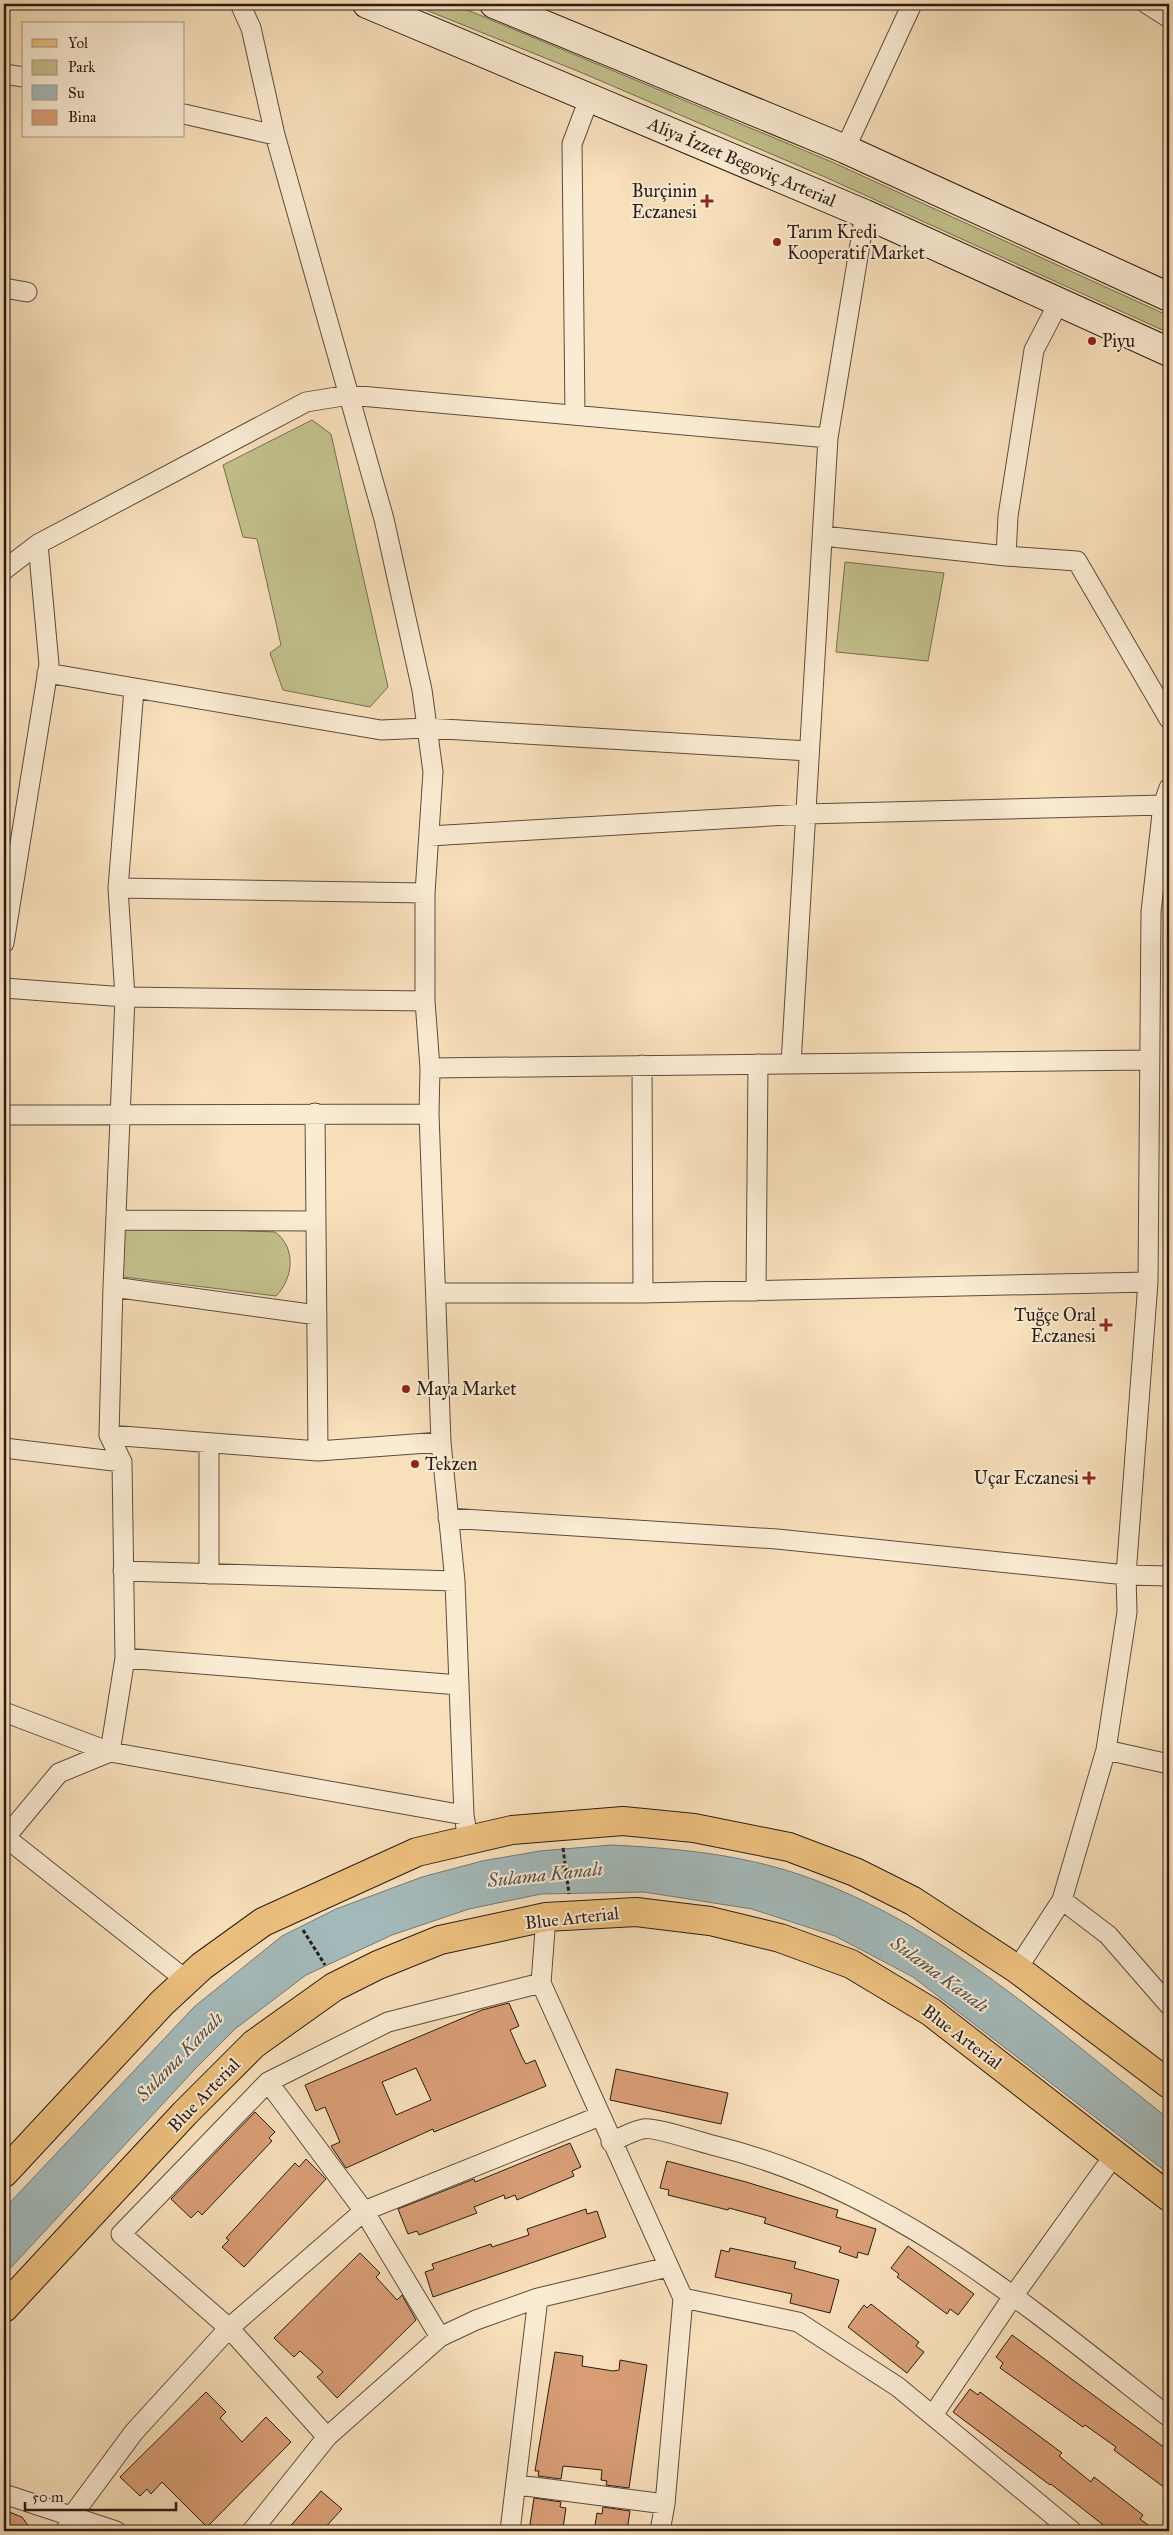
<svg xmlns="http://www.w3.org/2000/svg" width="1173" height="2535" font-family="'IM FELL Great Primer',serif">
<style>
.green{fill:#c2c18d;stroke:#766e51}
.water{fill:#a3babb;stroke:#727a79}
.building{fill:#d99e76;stroke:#291b15;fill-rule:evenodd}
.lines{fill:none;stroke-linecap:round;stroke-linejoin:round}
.minor-casing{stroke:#5d4c3e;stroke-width:21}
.secondary-casing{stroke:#291b15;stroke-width:30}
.primary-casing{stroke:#291b15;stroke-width:30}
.path{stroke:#291b15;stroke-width:3;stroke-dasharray:4 2.5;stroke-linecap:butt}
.minor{stroke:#faebd3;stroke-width:19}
.secondary{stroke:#faebd3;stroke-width:28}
.primary{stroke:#ecc07e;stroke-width:28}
.poi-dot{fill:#8f2418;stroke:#faebd3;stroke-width:2}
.labels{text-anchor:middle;stroke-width:4;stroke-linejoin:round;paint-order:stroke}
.street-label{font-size:18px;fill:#291b15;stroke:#faebd3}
.poi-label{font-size:18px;fill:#291b15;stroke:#faebd3;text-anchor:start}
.water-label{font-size:19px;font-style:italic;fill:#54534f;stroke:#faebd3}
</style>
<rect width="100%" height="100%" fill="#f8e0bb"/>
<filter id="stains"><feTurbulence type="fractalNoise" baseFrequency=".004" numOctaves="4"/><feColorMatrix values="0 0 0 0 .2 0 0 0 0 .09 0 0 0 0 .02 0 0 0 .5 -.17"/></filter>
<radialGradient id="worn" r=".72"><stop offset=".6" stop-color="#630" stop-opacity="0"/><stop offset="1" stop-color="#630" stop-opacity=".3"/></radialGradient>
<!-- green -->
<path class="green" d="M411,4h42l379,158 337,154v17l-344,-156 -245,-105z
M312,420l19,14 57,253 -18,20 -87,-17 -13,-37 11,-8 -24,-106 -14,-2 -20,-72z
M845,562l99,11 -16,88 -92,-9z
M117,1226l158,6c22,16 18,47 1,64l-160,-20z"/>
<!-- water -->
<path class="water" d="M611,1845c63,3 127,9 187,29 142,48 255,154 371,245v55l-256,-197 -78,-41 -83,-27 -108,-17 -103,2 -72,15 -77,26 -86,40 -71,54 -39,39 -192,207v-66l190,-202 88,-71 54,-27 86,-32 60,-16 58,-10z"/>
<!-- building -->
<path class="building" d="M509,2003l10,23 -9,4 13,29 3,5 9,-4 11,26 -112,46 -1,-3 -87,39 -15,-22 9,-4 -15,-35 -9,4 -11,-26 177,-75zM416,2068l15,32 -35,15 -14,-33z
M616,2069l112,24 -7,31 -111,-24z
M255,2112l20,20 -6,6 3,3 -70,74 -4,-4 -7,7 -20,-19z
M570,2143l11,24 -9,4 2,5 -57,24 -2,-5 -10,4 -1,-4 -30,12 3,6 -58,22 -2,-4 -9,3 -10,-25 76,-30 1,3z
M306,2159l20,20 -82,88 -22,-20 7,-7 -3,-2 69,-75 4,4z
M667,2161l79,21 92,28 -2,7 40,12 -8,26 -10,-3 -1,6 -18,-6 2,-5 -77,-24 2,-5 -37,-10 -1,2 -60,-15 1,-5 -9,-2z
M586,2209l1,5 10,-3 9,26 -173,60 -8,-25 9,-3 -2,-5 59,-20 1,3 37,-12 -2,-6z
M908,2246l66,48 -16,21 -8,-6 -3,5 -50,-37 2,-3 -8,-6z
M730,2248l66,14 -2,6 45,12 -9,33 -40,-10 2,-9 -77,-17 6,-27 8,2z
M360,2253l20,20 -4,4 21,23 5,-5 14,25 -79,78 -20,-21 6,-5 -23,-21 -6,6 -20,-19z
M871,2304l48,38 -3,4 8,6 -17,21 -59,-46 16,-22 3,3z
M1012,2335l157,116v40l-55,-41 2,-3 -31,-22 -2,2 -83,-59 3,-5 -7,-6z
M555,2352l28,4 -1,10 31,5 6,-1 1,-10 27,5 -18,123 -23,-3 1,-4 -6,-1 1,-10 -39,-4 -2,13 -23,-3 1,-5h-4z
M970,2389l8,6 2,-3 82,61 -3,3 32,26 3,-5 49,38 -3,4 16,12h-45l-60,-47 -1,1 -97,-73z
M206,2392l20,20 -6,6 22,24 24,-25 25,25 -84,85 -45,-45 -11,12 -4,-5 -7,7 -20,-19z
M321,2491l21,18 -20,22h-36z
M534,2498l27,4 -1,5 6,1 -3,20 -6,-1 -1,4h-27z
M603,2507l27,4 -3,20h-33l3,-18 5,1z
M4,2510l18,7 10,14h-28z"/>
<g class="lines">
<!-- minor casing -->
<g class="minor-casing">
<path id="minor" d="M240,4l11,24 24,107 109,384 38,171 11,82 -8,121v108l5,67 -1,46 12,328 14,139 9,234 4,25
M1147,4l22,14
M4,74l20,3
M184,114l91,21
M845,149l67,-145
M4,288l23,4
M1059,302l-25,48 -26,166 -2,40 71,5 92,158
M575,415l-3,-271 18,-48
M823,536l183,20
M4,570l34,-26 268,-142 43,-7 479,43
M47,673l334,57 46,-2 382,23
M429,836l376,-22 358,-9
M118,888l307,5
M4,943l45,-279 -11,-120
M4,988l121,9 300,4
M791,1064l37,-626 37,-224
M642,1065l1,228
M430,1068l719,-8
M315,1113l3,338
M4,1115l425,-1
M117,1220l199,1
M113,1287l204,28
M756,1291l2,-227
M437,1293h206l505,-11
M109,1435l209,16 123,-9
M209,1443v131
M4,1448l118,14
M448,1518l329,21 349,36 43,1
M123,1571l332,10
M125,1658l334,27
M4,1712l106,40 354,63
M1106,1750l21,-138 -1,-37 22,-293 3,-370 12,-107 6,-17
M5,1837l181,143
M4,1839l55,-66 51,-21 15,-94 -3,-196 -13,-27 4,-148 12,-290 -7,-109 16,-199
M1062,1900l46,35 61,70
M546,1917l-5,66 142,315 -18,206 -5,27
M1017,1969l45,-69 44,-150 63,14
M268,2082l96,129 76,126
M611,2142c10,-4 21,-11 32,-13 9,-3 60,14 73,17 178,44 313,161 453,271
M683,2298l115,24 100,65 174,144
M933,2415l81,-120 101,-141
M327,2437l-98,-109 -108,-94 147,-152 120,-60 153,-39
M518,2485l147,19
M4,2494l112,37
M66,2531l5,-14 63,-85 95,-104 135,-117 236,-95
M252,2531l75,-94 113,-100 36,-17 62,-22 130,-31
M510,2531l28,-233"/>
</g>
<!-- secondary casing -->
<g class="secondary-casing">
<path id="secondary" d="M367,4l498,210 304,138
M494,4l351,145 324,148"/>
</g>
<!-- primary casing -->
<g class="primary-casing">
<path id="primary" d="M4,2173l158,-170 40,-37 61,-44 154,-70 95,-22 111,-9 71,7 95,19 66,25 58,29 104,68 152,115
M4,2308l181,-195 69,-69 80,-57 44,-22 62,-25 106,-23 90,-5 74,9 70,17 71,26 80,48 238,185"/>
</g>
<!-- path -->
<path class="path" d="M563,1848l6,46
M303,1930l22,35"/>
<!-- minor -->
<use href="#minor" class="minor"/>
<!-- secondary -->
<use href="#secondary" class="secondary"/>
<!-- primary -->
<use href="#primary" class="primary"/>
</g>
<!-- markers -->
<g class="poi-dot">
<path d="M704.5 193.5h5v5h5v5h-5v5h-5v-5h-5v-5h5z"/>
<circle cx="777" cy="242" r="5"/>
<circle cx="1092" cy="341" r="5"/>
<path d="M1103.5 1317.5h5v5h5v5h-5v5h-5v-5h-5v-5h5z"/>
<circle cx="406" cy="1389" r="5"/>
<circle cx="415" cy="1464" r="5"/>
<path d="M1086.5 1470.5h5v5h5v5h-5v5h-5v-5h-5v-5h5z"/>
</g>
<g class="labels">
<!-- street labels -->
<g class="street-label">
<text transform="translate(742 162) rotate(23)" y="6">Aliya İzzet Begoviç Arterial</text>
<text transform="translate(572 1918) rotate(-6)" y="6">Blue Arterial</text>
<text transform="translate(962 2037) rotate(37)" y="6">Blue Arterial</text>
<text transform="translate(204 2095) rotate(-46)" y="6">Blue Arterial</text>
</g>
<!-- poi labels -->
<g class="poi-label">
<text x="697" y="197" text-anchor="end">Burçinin<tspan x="697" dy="21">Eczanesi</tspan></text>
<text x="787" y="238">Tarım Kredi<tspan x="787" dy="21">Kooperatif Market</tspan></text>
<text x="1102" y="347">Piyu</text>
<text x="1096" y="1321" text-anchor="end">Tuğçe Oral<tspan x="1096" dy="21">Eczanesi</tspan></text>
<text x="416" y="1395">Maya Market</text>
<text x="425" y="1470">Tekzen</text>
<text x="1079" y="1484" text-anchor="end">Uçar Eczanesi</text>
</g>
<!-- water labels -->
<g class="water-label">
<text transform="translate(545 1874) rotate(-6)" y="7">Sulama Kanalı</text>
<text transform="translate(940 1974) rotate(36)" y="7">Sulama Kanalı</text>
<text transform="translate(179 2056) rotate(-46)" y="7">Sulama Kanalı</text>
</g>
</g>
<!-- margin -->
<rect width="1173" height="2535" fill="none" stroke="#f8e0bb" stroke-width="20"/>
<rect x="5" y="5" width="1163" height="2525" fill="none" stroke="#291b15" stroke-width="2.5"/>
<rect x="10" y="10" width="1153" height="2515" fill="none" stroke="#291b15"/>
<!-- legend -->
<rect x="22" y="22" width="162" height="115" fill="#faebd3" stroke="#a69887"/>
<rect x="32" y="39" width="25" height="8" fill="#ecc07e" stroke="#a69887"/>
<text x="68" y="48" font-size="15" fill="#291b15">Yol</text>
<rect x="32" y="60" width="25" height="15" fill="#c2c18d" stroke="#a69887"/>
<text x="68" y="72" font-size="15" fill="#291b15">Park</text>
<rect x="32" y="85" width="25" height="15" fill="#a3babb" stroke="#a69887"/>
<text x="68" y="98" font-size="15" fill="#291b15">Su</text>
<rect x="32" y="110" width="25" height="15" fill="#d99e76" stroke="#a69887"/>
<text x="68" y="122" font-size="15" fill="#291b15">Bina</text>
<!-- scale -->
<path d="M25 2502v8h151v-8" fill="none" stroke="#291b15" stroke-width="2.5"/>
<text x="32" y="2502" font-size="15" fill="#291b15" stroke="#faebd3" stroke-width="4" paint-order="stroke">50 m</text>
<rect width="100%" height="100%" filter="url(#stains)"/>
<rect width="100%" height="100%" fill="url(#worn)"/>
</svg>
